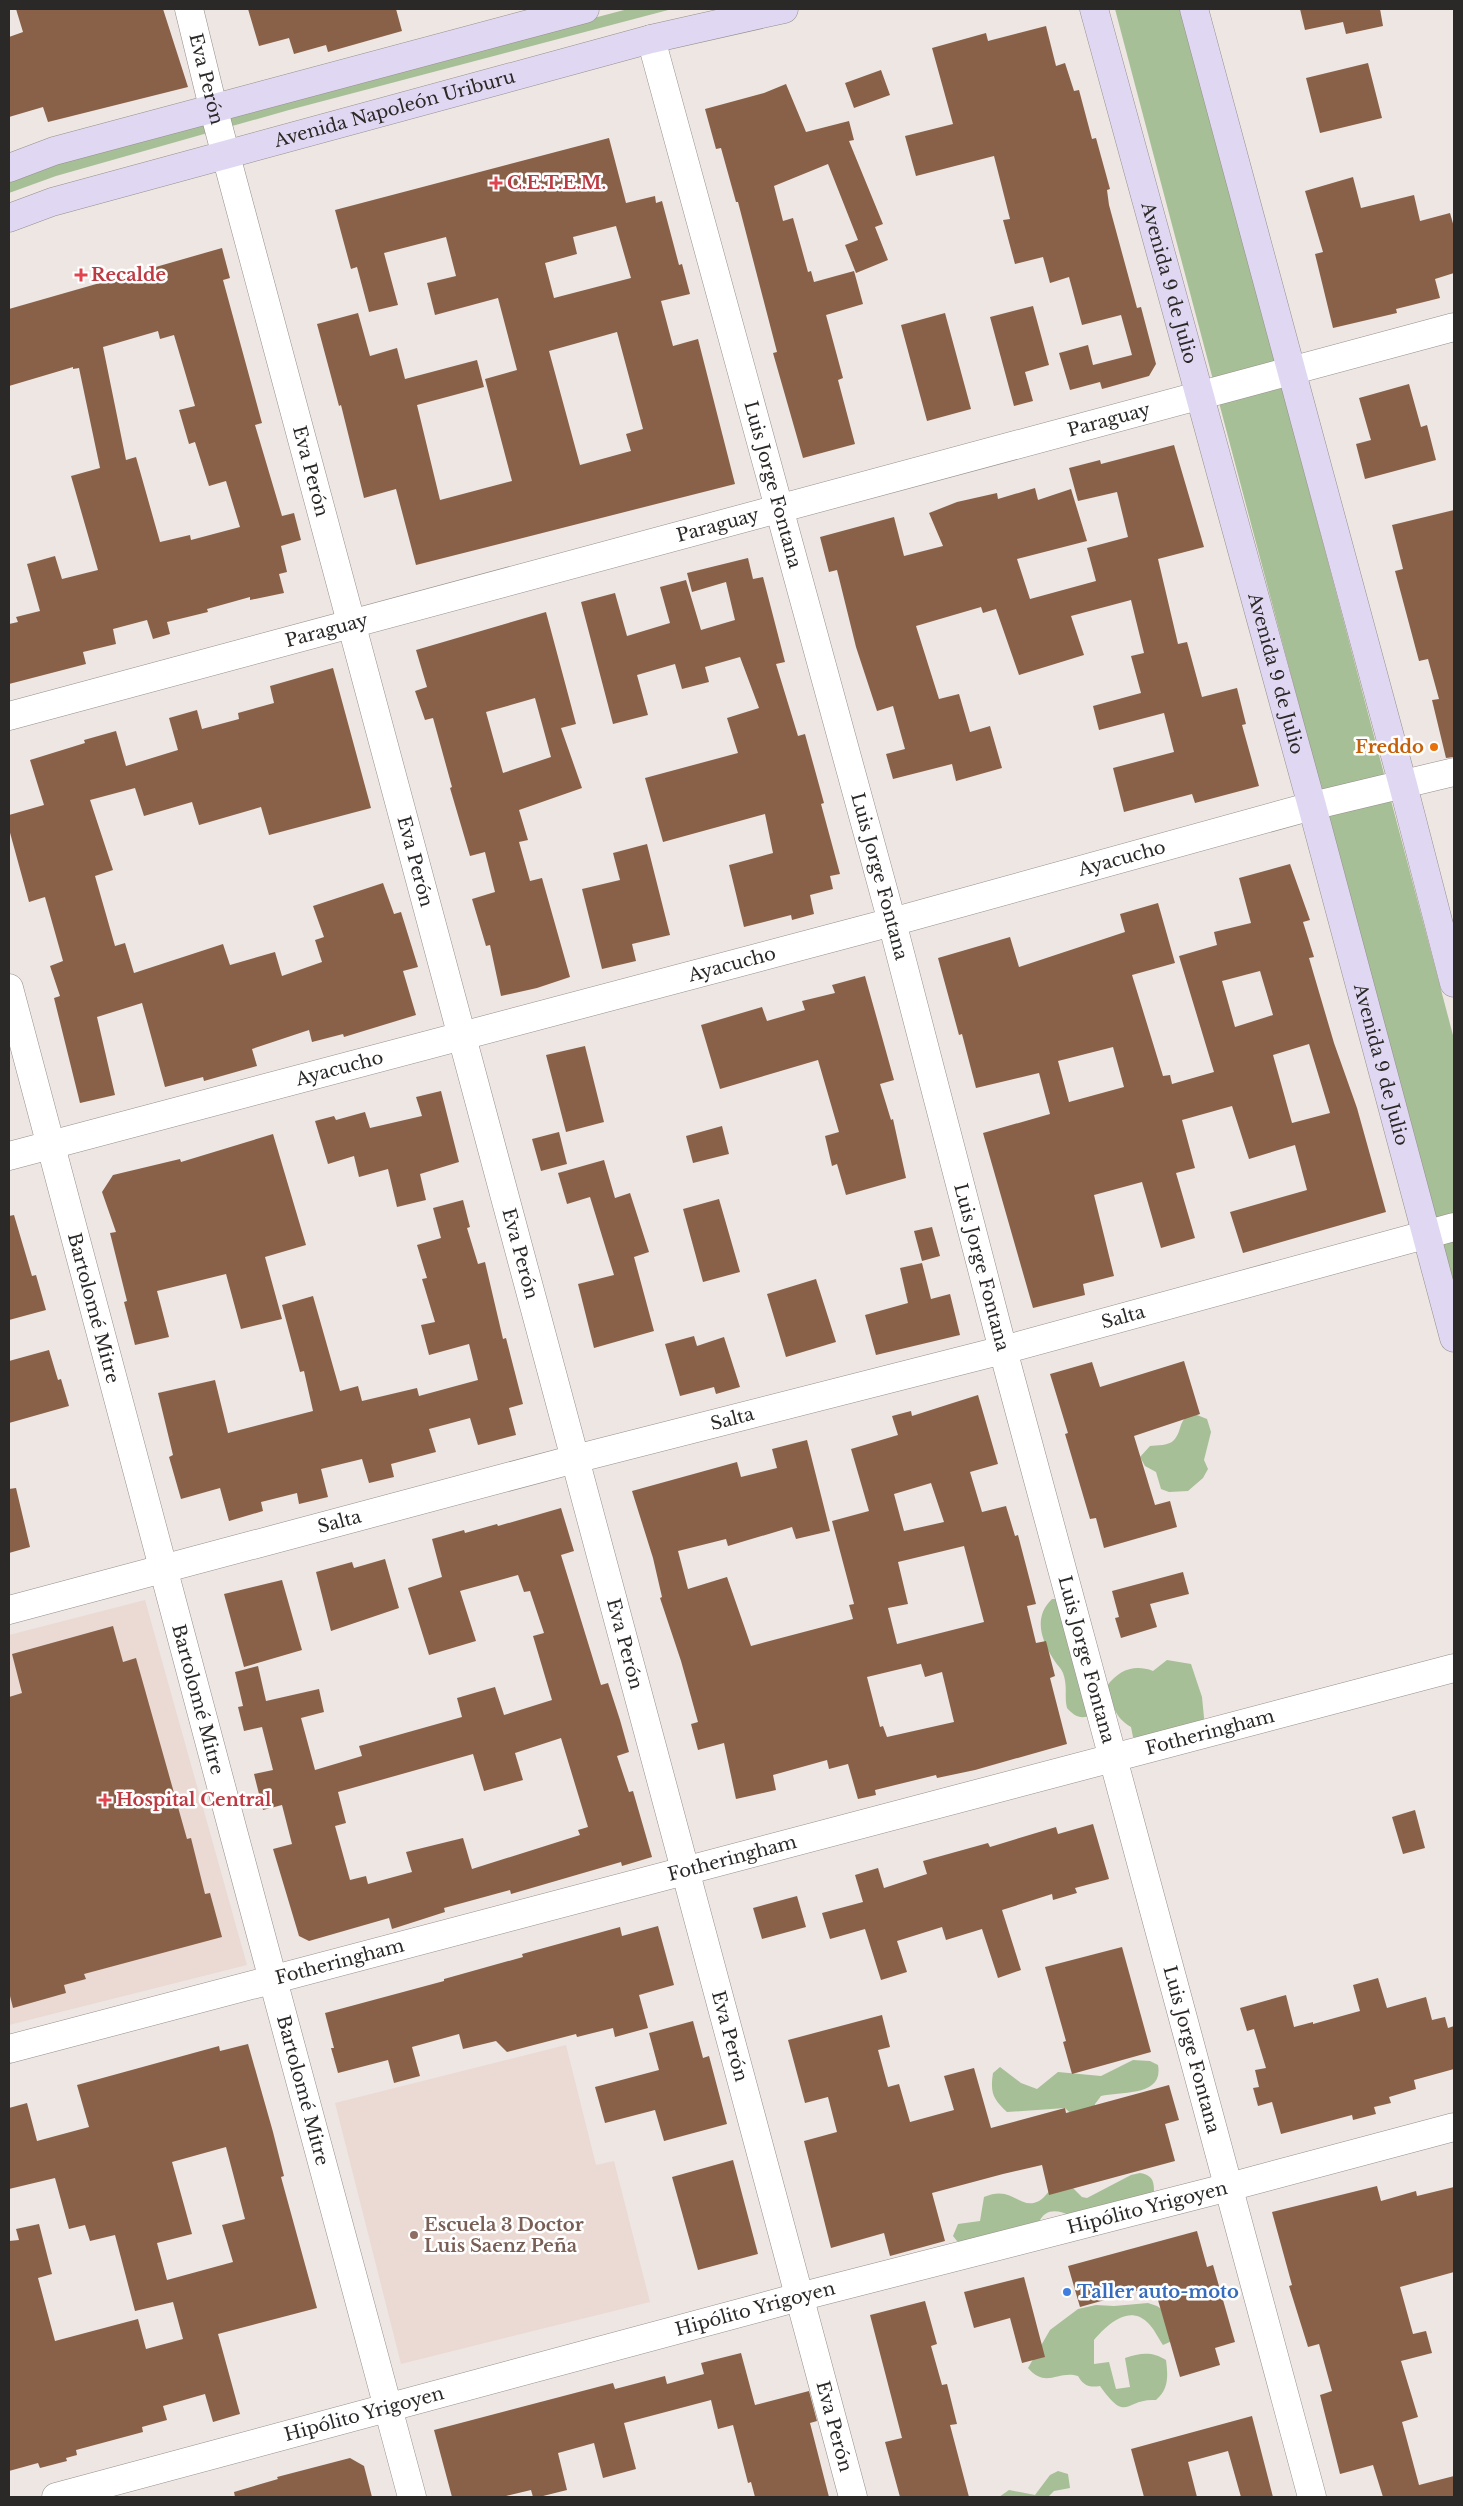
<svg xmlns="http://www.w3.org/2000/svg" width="1463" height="2506" font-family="'Libre Baskerville',serif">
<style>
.built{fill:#eadad3}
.green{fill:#a6bf96}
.building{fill:#896148;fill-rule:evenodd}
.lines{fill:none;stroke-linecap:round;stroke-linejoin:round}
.street-casing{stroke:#958e8b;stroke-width:29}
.secondary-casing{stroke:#958e8b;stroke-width:29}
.street{stroke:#fff;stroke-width:28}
.secondary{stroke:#e0d8f2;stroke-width:28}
.health-dot{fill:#e0444e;stroke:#fff;stroke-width:2}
.food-dot{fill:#e8710a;stroke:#fff;stroke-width:2}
.education-dot{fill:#8d6e63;stroke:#fff;stroke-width:2}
.shop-dot{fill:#3f7fe0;stroke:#fff;stroke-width:2}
.labels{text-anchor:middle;stroke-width:5;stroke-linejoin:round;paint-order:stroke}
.street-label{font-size:18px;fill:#2b2927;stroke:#fff}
.health-label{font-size:18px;font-weight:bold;fill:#be3a42;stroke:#fff;text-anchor:start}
.food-label{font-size:18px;font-weight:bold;fill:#c56008;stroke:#fff;text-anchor:end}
.education-label{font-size:18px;font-weight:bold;fill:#785e54;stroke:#fff;text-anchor:start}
.shop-label{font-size:18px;font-weight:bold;fill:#366cbe;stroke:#fff;text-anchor:start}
</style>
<rect width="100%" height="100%" fill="#eee6e3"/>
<!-- built -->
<path class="built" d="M145,1600l102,365 -238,60v-390z
M566,2045l30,120 18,-4 36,141 -249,62 -66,-261z"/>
<!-- green -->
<path class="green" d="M628,9h44l-383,101 -233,66 -47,17v-14l180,-55z
M1115,9h67l272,1030v253z
M1192,1413l15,6 4,13 -7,28 4,9 -5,9 -15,13 -19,1 -8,-3 -5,-17 -11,-6 -5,-9 10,-11c7,-1 19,0 24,-6 9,-10 3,-19 18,-27z
M1052,1599h12l27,116c-10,5 -17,1 -24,-7 -3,-12 1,-21 -4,-35 -2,-5 -6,-8 -9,-13 -13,-20 -21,-43 -2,-61z
M1167,1660l24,4 11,33 3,31 -64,13 -8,-4 -2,-10c-16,-9 -20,-24 -24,-41 12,-16 27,-22 46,-15z
M1133,2060l17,1 8,4c6,32 -37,26 -57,31l-6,8 -5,28 -25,-24 -58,4c-14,-13 -17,-19 -14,-39l7,-6 21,16 16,6 21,-17 43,4z
M1140,2173c11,2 14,6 14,18l-6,6 -63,28c-13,-9 -36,-24 -46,-3l-69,26 -13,-7 -4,-5 5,-12 22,-3 4,-24c29,-13 35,14 55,4 6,-3 11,-12 16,-17l15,1 12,12 5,1 44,-23z
M1148,2303l9,3 15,10v25l-9,4c-5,-7 -9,-17 -16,-23 -19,-18 -41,4 -53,18v24l15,-2 7,27 14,-2 -5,-29c15,-5 27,-7 41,2 2,16 3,29 -10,40 -32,-2 -28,25 -56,-14 -11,2 -17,-1 -22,-10 -20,-6 -32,13 -50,-8l22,-38 28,-21 18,-4 18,1z
M1058,2471l10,3 2,14 -16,3 -6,6h-49l10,-7 26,5 15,-20z"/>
<!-- building -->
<path class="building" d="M16,9h147l25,78 -140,35 -5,-15 -34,10v-80l14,-5z
M248,9h148l6,22 -74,21 -2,-7 -32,9 -5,-16 -30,8z
M1300,9h80l3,17 -37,8 -3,-12 -38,8z
M1046,26l10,40 9,-3 9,28 5,-1 13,49 4,-1 14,51 -3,1 2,15 28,103 4,-1 15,57 -7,12 -47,13 -2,-7 -30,8 -11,-37 29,-8 5,20 39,-10 -11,-40 -39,10 -13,-48 -19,6 -7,-26 -28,7 -12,-44 7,-1 -16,-63 -78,20 -11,-40 48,-12 -21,-76 54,-15 2,8z
M1368,63l14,55 -62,15 -14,-55z
M881,70l9,25 -36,13 -9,-25z
M786,84l20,48 43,-11 5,19 -5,1 34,83 -8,3 13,33 -32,13 -11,-28 13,-5 -30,-76 -54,22 9,35 10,-3 15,54 3,-1 3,11 40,-11 9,33 -37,11 17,63 -5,2 17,64 -52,14 -30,-105 4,-1 -39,-150h-2l-15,-54 -5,1 -11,-40 59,-16z
M609,138l17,65 29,-7 1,7 6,-2 17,64 3,-1 8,30 -29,7 12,45 25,-7 37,145 -319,81 -20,-76 -32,9 -23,-93 -2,1 -22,-82 41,-11 12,43 27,-8 8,31 72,-19 7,27 -67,18 23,95 72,-19 -27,-102 32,-9 -19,-72 -63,17 -8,-32 29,-7 -10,-39 -62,16 14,52 -29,7 -12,-45 -6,2 -16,-59zM616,226l15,52 -77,20 -9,-35 32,-9 -4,-17zM617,332l26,97 -17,5 5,17 -51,14 -31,-114z
M1353,177l8,31 53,-13 6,26 30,-8 4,14v46l-19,6 5,19 -44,11 1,4 -64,15 -18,-74 8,-2 -18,-61z
M222,248l8,30 -7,2 39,143 -7,2 27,91 12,-3 7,27 -20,6 6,26 -8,2 5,19 -34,7v-3l-43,12 1,3 -41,10 3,12 -17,5 -6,-19 -34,9 3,15 -33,8 3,12 -77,20v-60l9,-2 -2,-5 24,-6 -13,-47 28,-8 7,23 36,-9 -27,-94 29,-8 -21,-100 -6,1v-2l-64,19v-77zM158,331l2,8 14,-4 21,71 -16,4 10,34 6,-2 14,44 17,-5 14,46 -49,13 -1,-5 -30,7 -24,-85 -10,3 -23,-113z
M1033,306l16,59 -24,7 8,29 -19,5 -24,-89z
M945,313l26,96 -44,12 -26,-96z
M1409,384l12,43 6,-2 9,35 -71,19 -9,-35 15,-4 -12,-42z
M1174,445l30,102 -46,12 20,85 9,-2 15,55 35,-9 9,36 -4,1 17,61 -64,17 -3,-9 -68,18 -11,-44 61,-16 -10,-39 -65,17 -6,-24 48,-13 -10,-37 13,-3 -13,-53 -60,16 13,39 -65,20 -23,-66 -13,4 -2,-6 -65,19 23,73 20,-5 11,38 20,-6 12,42 -46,13 -4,-17 -59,15 -7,-25 19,-5 -12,-43 -16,5 -21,-64 -19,-77 -8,2 -9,-35 74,-20 10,39 39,-10 -14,-33 28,-11 40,-9 1,6 37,-11 3,12 33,-11 16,52 -70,18 13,40 66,-18 -9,-33 41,-11 -11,-45 -39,9 -9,-33 31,-8 1,4z
M1454,510v247l-8,1 -14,-58 7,-1 -11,-40 -9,2 -24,-90 8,-2 -11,-44z
M748,558l5,21 10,-2 22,85 -9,2 22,72 7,-2 19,69 -3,1 19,70 -10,2 3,13 -23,6 4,19 -22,6 -1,-5 -47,12 -15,-62 44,-12 -8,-39 -102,28 -18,-64 93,-25 -11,-35 32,-10 -19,-51 -35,10 4,15 -27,7 -7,-25 -38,11 11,40 -35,9 -32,-122 34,-9 12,43 43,-13 -10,-36 26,-7 15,50 34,-10 -9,-38 -34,10 -5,-19z
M546,612l30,112 -15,4 21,60 -63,22 9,30 -9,2 11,39 12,-3 28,99 -33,11 -36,8 -11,-51 -4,1 -14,-47 23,-7 -10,-40 -15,4 -20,-68 2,-1 -19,-69 -8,2 -10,-29 12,-4 -11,-37zM535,698l16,59 -48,16 -17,-61z
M333,668l38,140 -102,27 -8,-28 -62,18 -7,-23 -48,14 -9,-28 -45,12 23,70 -18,6 20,70 10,-3 9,30 89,-29 7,21 45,-13 7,24 40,-14 -7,-22 9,-3 -11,-31 70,-23 11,31 7,-2 17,55 -15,4 13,44 -72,22 -1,-3 -31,8 -3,-12 -57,19 5,17 -53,15 -1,-4 -38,10 -23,-84 -45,14 18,78 -35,8 -26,-105 6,-2 -10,-30 13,-5 -18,-64 -16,5 -20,-73v-14l35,-10 -14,-45 55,-17 -1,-3 32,-9 10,35 52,-16 -9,-32 28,-8 5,19 37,-10 -1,-6 36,-10 -4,-17z
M647,844l23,91 -38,9 4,17 -34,8 -20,-80 38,-9 -7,-27z
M1290,864l20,56 -7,2 11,35 -5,1 25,85 23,65 29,104 -143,41 -13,-41 77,-22 -12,-45 -46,14 -17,-53 -50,14 13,48 -19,5 19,65 -34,10 -19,-66 -48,13 20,81 -31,8 2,11 -52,13 -50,-175 67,-19 -11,-41 -63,15 -14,-54 -3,1 -21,-77 72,-21 9,30 106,-35 -5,-18 38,-11 17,60 -43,12 31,101 7,-1 2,9 42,-12 -35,-116 38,-11 -3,-13 37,-9 -12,-45zM1260,971l13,44 -38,12 -13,-46zM1309,1044l21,69 -38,10 -19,-68zM1113,1047l11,40 -55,15 -11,-41z
M865,976l29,104 -14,4 11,36 2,-1 13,59 -60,17 -9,-31 -5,2 -7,-30 14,-4 -21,-72 -98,29 -19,-64 61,-18 5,14 38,-11 -3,-9 33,-8 -3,-8z
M585,1046l19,76 -38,10 -20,-77z
M441,1091l18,71 -39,12 6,26 -29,7 -9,-38 -29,8 -5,-21 -26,8 -13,-43 19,-5 2,4 29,-8 5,16 52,-12 -6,-19z
M722,1126l7,28 -36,9 -7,-27z
M559,1132l8,32 -26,7 -9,-32z
M273,1134l33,111 -41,12 17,62 -41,10 -15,-55 -69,17 12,46 -34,8 -11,-43 3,-1 -17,-68 6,-1 -14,-40 11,-17 67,-16 1,3z
M604,1160l11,38 15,-5 19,59 -15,5 20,74 -60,17 -16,-64 36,-9 -24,-78 -23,7 -9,-31z
M719,1199l21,73 -37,10 -20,-73z
M463,1200l7,27 -3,1 11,36 7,-2 18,77 3,-1 17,66 -14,4 7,27 -38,10 -8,-27 -41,11 7,23 -45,12 3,13 -25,6 -7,-24 -41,10 7,28 -29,7 -2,-11 -36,9 2,9 -34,10 -9,-33 -39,11 -12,-42 4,-2 -15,-62 57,-13 13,53 85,-22 -9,-40 -4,1 -18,-67 31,-9 27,95 18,-5 4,15 55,-13 2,8 59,-16 -9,-36 -40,11 -8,-30 14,-3 -13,-43 5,-1 -10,-33 24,-7 -8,-30z
M14,1215l18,61 4,-1 10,35 -37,10v-104z
M932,1227l8,29 -18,5 -8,-30z
M922,1263l9,36 19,-5 10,41 -84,20 -11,-40 43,-12 -8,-35z
M816,1279l20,63 -50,15 -19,-63z
M694,1336l3,10 27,-9 16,50 -24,7 -2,-7 -34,9 -15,-52z
M49,1350l9,30 3,-1 8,27 -60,17v-62z
M1184,1361l16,53 -66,22 21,69 15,-4 7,26 -73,21 -8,-30 -6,1 -25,-85 3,-1 -18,-59 42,-12 8,25z
M978,1395l20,69 -28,8 12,40 24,-6 9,30 3,-1 18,69 -9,2 9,37 10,-2 9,35 -5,2 17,66 -92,26 -38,8 -1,-3 -61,15 1,5 -18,4 -10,-35 -19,5 -2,-9 -54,15 3,15 -40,9 -12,-56 -26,7 -7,-26 7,-2 -17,-61 -21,-63 2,-1 -9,-39 -21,-67 105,-29 4,15 36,-9 -5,-19 35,-9 23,91 -34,8 -4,-12 -64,19 -2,-7 -48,12 10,38 39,-12 24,69 102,-27 -4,-14 5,-1 -22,-83 37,-10 -18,-62 47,-14 -6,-19 19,-5 1,5zM931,1483l13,39 -40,9 -10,-37zM964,1546l20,76 -87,22 -9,-36 20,-4 -10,-42zM921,1664l4,13 17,-5 12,50 -67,15 -4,-11 -3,1 -13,-50z
M16,1488l14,59 -21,6v-64z
M561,1508l13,43 -13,4 40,130 7,-2 12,37 9,32 -12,4 12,36 4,-1 19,66 -30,9 -1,-4 -110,32 -1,-4 -66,18 1,4 -53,17 -3,-11 -80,23 -10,-5 -26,-87 19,-5 -10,-39 -19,5 -9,-36 19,-4 -11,-43 -18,4 -6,-24 5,-1 -8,-34 23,-6 8,35 53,-12 5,23 -23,6 14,52 47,-14 -3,-10 103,-29 -5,-19 38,-11 9,28 48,-15 -19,-64 11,-3 -14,-42 -6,1 -6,-17 -58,16 16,50 -47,14 -21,-67 34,-11 -10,-38 32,-9 1,3 32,-9 1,2zM561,1738l27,89 -10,3 2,5 -108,34 -9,-31 -57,14 6,20 -44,12 -2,-8 -16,4 -15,-54 11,-3 -8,-31 135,-38 11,37 39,-11 -8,-27z
M385,1559l14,49 -68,23 -15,-59 36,-10 2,6z
M1183,1572l6,22 -39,10 7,23 -36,11 -6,-20 4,-1 -7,-26z
M282,1580l20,70 -58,17 -20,-73z
M113,1626l10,36 13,-4 51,181 4,-1 14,56 5,-1 12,44 -138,37 2,5 -22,6 2,8 -53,15 -4,-16v-295l13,-4 -10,-39z
M1415,1810l10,38 -22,6 -11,-37z
M1093,1824l16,55 -34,9 2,5 -24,7 -1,-6 -50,16 19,60 -23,8 -16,-49 -36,11 -4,-13 -45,14 10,31 -26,8 -16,-51 -35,10 -8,-26 41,-11 -8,-27 23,-7 6,20 43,-14 -4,-13 65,-18 2,4 66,-20 2,7z
M797,1896l9,31 -44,12 -9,-31z
M658,1926l16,59 -35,10 9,33 -33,9 -2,-9 -36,9 -1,-3 -69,18 -11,-11 -33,8 -4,-15 -47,13 8,29 -26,7 -6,-23 -50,13 -7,-25h3l-9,-35 119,-32v-2l79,-22 -1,-3 98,-27 2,9z
M1122,1947l29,105 -79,22 -9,-32 3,-1 -21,-74z
M1378,1978l9,30 39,-11 6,23 13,-3 3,11 6,-2v43l-40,11 2,9 -27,8 2,6 -17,4 2,7 -23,6 -1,-5 -71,19 -9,-32 -14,4 -5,-18 6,-1 -4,-17 11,-2 -12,-39 -7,2 -7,-23 46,-13 8,32 19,-5v2l47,-13 -7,-26z
M882,2015l8,32 -12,3 10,37 11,-3 11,38 44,-12 -10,-34 30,-8 17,60 74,-20 1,5 103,-28 10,35 -14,4 10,37 -126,34 -7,-30 -39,9 -71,19 13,48 -55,15 -6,-23 -53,15 -27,-107 33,-9 -9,-35 -23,6 -17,-63z
M693,2021l10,37 6,-2 18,68 -63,17 -9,-31 -50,13 -10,-36 64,-17 -10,-37z
M248,2044l25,88 11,44 -3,1 36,131 -99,26 22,80 -27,8 -8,-28 -42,12 4,14 -25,7 1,5 -67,18 1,5 -11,3 1,3 -27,7 -2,-5 -29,8v-230l10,-1 -3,-11 23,-5 13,50 -14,4 17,63 83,-22 8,30 37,-10 -10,-37 -38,9 -20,-76 -25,6 -5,-16 -16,4 -14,-51 -46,11v-81l18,-5 10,38 52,-14 -12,-42 142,-39 1,5zM226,2147l19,72 -23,6 11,37 -66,18 -10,-37 35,-9 -20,-72z
M733,2160l25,94 -60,16 -26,-93z
M1377,2186l4,15 35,-10 1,5 37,-9v85l-54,15 13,47 13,-3 6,22 -31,8 17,56 -16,5 17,63 35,-9v21h-71l-10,-32 -33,9 -20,-79 12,-4 -13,-47 -11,3 -19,-61 3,-1 -20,-73z
M1197,2231l10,36 6,-2 22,77 -20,6 5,17 -40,12 -26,-91 -74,21 -12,-41z
M1024,2277l21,80 -23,6 -12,-45 -36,10 -10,-36z
M925,2301l12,43 -6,2 11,39 5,-1 10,40 -7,1 19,72h-69l-15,-55 17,-4 -32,-123z
M741,2353l14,52 54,-14 8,30 -7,2 19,74h-74l-4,-15 -3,1 -15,-58 -15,4 -7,-29 -87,23 12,46 -33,9 -9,-35 -36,10 9,37 -28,7h-6l-2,-7 -29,7h-50l-18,-67 179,-47 2,6 50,-13 2,8 37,-10 -3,-11z
M1252,2416l21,81h-32l-13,-46 -40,11 9,35h-53l-13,-48z
M350,2458l14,8 8,31h-137l-1,-5 44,-13 -1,-2z"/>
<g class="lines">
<!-- street casing -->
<g class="street-casing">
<g id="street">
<path id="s1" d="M189,9l24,98 640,2390"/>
<path id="s2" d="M651,39l241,883 111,428 309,1147"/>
<path id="s3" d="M9,716l1445,-389"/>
<path id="s4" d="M9,988c132,504 268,1006 403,1509"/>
<path id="s5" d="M9,1156l883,-234 420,-116 142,-34"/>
<path id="s6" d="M9,1610l566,-151 428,-109 451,-123"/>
<path id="s7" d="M9,2049l1445,-381"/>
<path id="s8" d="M56,2497l743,-200 430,-110 225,-60"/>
</g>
</g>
<!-- secondary casing -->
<g class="secondary-casing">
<g id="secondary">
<path id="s9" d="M1094,9l218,797 142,532"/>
<path d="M1194,9l209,776 51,198"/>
<path d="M9,168l45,-17 531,-142"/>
<path id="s10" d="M9,218l43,-16 599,-163 133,-30"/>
</g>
</g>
<!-- street -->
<use href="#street" class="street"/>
<!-- secondary -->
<use href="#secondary" class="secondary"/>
</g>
<!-- markers -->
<g class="health-dot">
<path d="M493.5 175.5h5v5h5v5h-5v5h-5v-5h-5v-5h5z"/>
<path d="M78.5 267.5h5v5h5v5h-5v5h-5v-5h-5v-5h5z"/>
<path d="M102.5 1792.5h5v5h5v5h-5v5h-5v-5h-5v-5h5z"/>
</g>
<circle class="food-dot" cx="1434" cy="747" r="5"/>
<circle class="education-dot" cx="414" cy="2235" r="5"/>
<circle class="shop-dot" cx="1067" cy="2292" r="5"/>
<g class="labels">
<!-- street labels -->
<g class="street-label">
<text dy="6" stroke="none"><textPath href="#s1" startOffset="72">Eva Perón</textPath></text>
<text dy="6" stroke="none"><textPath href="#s10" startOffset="401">Avenida Napoleón Uriburu</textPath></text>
<text dy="6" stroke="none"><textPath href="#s9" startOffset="284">Avenida 9 de Julio</textPath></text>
<text dy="6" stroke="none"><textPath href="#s3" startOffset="1139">Paraguay</textPath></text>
<text dy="6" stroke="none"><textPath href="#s1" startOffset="478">Eva Perón</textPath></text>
<text dy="6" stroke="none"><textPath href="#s2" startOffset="462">Luis Jorge Fontana</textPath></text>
<text dy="6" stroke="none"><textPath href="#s3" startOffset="734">Paraguay</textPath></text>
<text dy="6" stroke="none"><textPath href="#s3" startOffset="329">Paraguay</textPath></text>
<text dy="6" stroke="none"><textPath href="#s9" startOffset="689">Avenida 9 de Julio</textPath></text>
<text dy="6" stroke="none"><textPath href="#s5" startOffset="1152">Ayacucho</textPath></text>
<text dy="6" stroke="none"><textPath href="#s1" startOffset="882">Eva Perón</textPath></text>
<text dy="6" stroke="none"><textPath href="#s2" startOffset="868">Luis Jorge Fontana</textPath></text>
<text dy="6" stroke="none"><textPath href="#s5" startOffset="748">Ayacucho</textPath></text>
<text dy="6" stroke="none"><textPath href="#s9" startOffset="1094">Avenida 9 de Julio</textPath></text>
<text dy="6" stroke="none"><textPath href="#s5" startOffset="342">Ayacucho</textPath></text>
<text dy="6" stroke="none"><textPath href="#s1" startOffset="1288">Eva Perón</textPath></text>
<text dy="6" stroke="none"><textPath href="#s2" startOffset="1272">Luis Jorge Fontana</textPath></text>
<text dy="6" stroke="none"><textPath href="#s4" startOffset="331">Bartolomé Mitre</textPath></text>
<text dy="6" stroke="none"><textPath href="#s6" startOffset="1152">Salta</textPath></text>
<text dy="6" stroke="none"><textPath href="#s6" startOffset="748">Salta</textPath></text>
<text dy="6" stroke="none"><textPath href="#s6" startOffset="342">Salta</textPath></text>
<text dy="6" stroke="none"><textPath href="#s1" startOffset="1692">Eva Perón</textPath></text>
<text dy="6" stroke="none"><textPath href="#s2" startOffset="1678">Luis Jorge Fontana</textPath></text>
<text dy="6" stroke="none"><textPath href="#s4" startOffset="736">Bartolomé Mitre</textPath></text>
<text dy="6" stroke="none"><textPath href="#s7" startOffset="1242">Fotheringham</textPath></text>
<text dy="6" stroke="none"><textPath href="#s7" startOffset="748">Fotheringham</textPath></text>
<text dy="6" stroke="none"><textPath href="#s7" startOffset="342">Fotheringham</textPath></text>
<text dy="6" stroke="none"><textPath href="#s1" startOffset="2098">Eva Perón</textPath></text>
<text dy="6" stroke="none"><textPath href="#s2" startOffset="2082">Luis Jorge Fontana</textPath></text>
<text dy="6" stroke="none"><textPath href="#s4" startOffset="1141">Bartolomé Mitre</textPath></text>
<text dy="6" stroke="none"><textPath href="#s8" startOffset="1129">Hipólito Yrigoyen</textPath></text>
<text dy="6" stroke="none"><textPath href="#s8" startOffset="724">Hipólito Yrigoyen</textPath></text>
<text dy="6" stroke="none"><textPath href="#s8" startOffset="319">Hipólito Yrigoyen</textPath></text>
<text dy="6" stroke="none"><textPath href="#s1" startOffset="2502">Eva Perón</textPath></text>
</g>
<!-- health labels -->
<g class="health-label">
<text x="507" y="189">C.E.T.E.M.</text>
<text x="91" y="281">Recalde</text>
<text x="116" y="1806">Hospital Central</text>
</g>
<!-- food labels -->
<g class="food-label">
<text x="1424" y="753">Freddo</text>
</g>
<!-- education labels -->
<g class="education-label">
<text x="424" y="2231">Escuela 3 Doctor<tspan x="424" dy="21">Luis Saenz Peña</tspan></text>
</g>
<!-- shop labels -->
<g class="shop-label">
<text x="1077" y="2298">Taller auto-moto</text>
</g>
</g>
<!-- border -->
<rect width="1463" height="2506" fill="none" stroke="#2b2927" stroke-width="20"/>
</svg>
